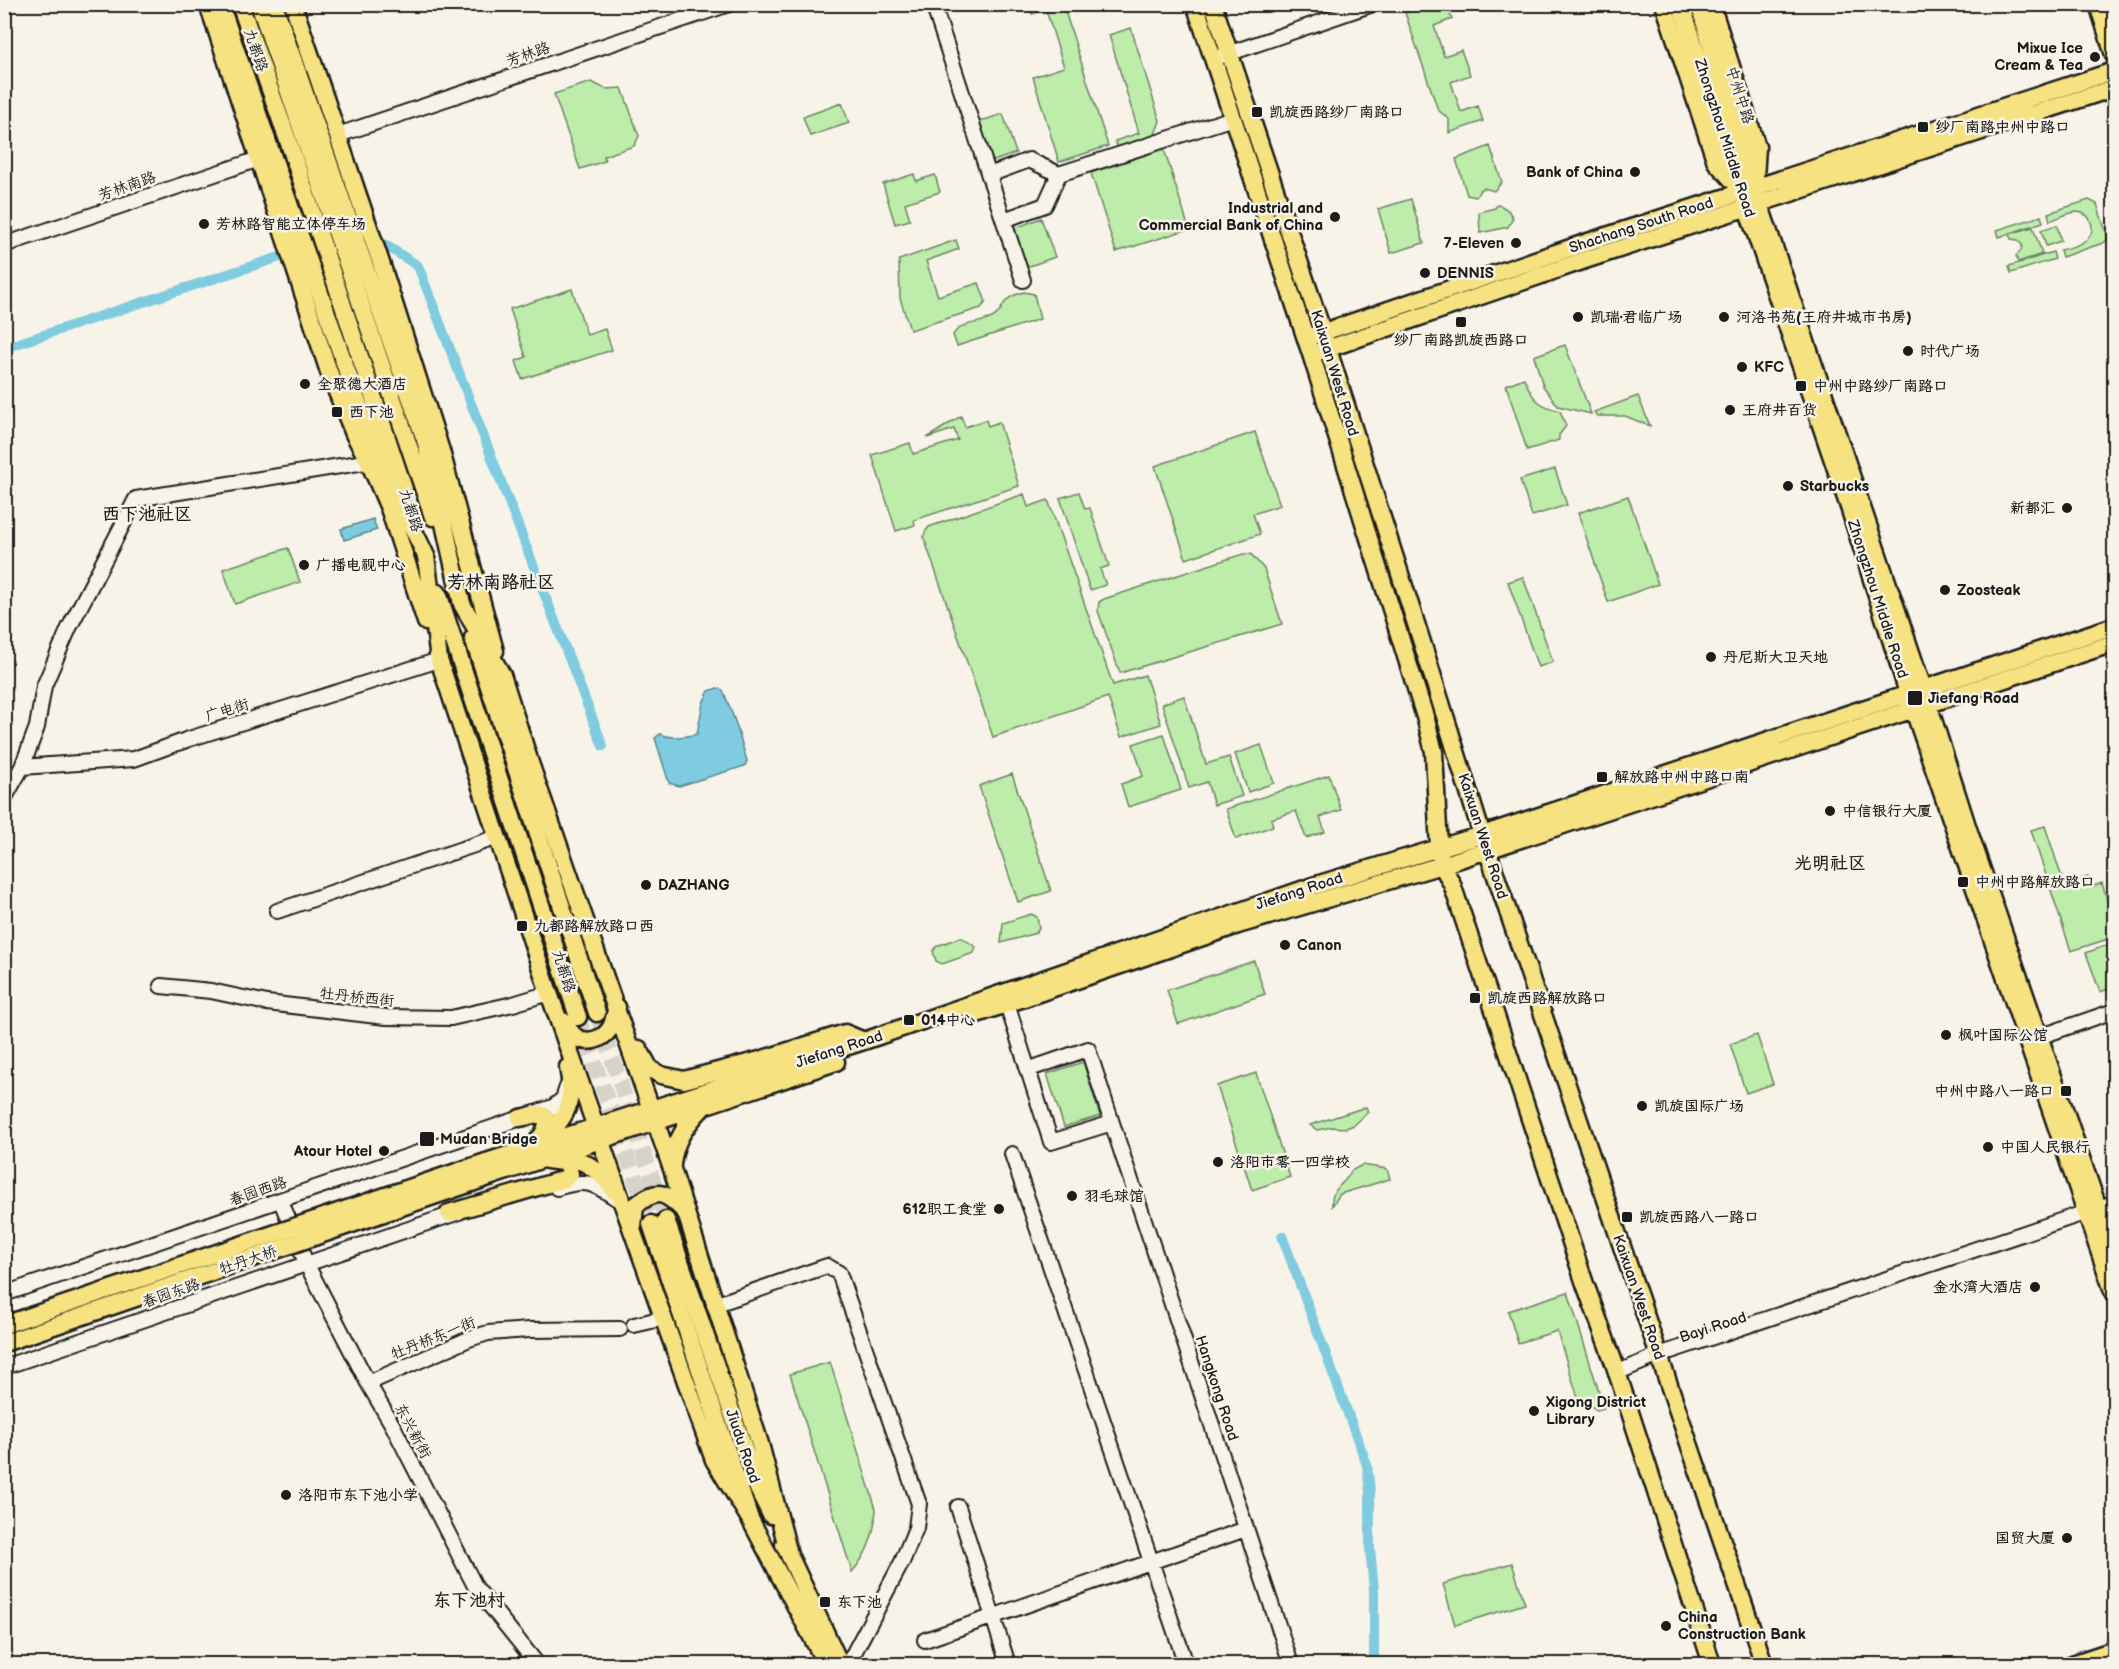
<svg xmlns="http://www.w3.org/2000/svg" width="2119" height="1669" font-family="'Balsamiq Sans','LXGW WenKai TC',sans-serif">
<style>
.green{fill:#bdecab;stroke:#6c8464;stroke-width:1.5}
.water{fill:#7fcbdf;stroke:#578591;stroke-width:1.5}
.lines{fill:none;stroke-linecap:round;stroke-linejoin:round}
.canal{stroke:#7fcbdf;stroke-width:10}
.major-tunnel{stroke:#d6d3c9;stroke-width:16;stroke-dasharray:16 8;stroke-linecap:butt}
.minor-casing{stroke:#1c1c1c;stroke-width:18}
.major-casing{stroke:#1c1c1c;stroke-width:21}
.minor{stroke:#f7f3e8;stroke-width:14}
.major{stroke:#f7e281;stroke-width:16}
.major-bridge-casing{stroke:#1c1c1c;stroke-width:21;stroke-linecap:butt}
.major-bridge{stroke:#f7e281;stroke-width:16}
.poi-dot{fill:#1c1c1c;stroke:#f7f3e8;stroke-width:2}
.labels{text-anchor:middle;stroke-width:5;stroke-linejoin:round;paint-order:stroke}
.poi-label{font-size:15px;font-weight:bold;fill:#1c1c1c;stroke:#f7f3e8;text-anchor:start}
.street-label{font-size:15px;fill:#1c1c1c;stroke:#f7f3e8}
.quarter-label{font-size:18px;font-weight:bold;fill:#1c1c1c;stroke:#f7f3e8}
</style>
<rect width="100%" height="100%" fill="#f7f3e8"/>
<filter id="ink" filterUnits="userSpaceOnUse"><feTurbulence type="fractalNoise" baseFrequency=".0167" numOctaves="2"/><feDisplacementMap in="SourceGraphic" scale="12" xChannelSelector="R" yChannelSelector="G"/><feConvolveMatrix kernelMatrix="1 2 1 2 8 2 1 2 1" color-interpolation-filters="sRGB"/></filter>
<g filter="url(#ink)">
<!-- green -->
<path class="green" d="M1430,4l17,1 5,14 -18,7 10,30 17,-6 9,25 -19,7 10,30 17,-6 5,15 -34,12v-14l-11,-9 -33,-97z
M1029,5h34l45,141 -49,16 -26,-85 31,-10 -18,-57 -14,4z
M1131,28l29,93 -6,16 -36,11 -3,-7 24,-8 -30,-98z
M591,82l15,7 16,-1 17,48 -5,10 -30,10 1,5 -25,8 -26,-75z
M842,103l7,20 -39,13 -7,-19z
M1003,114l13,39 -25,9 -13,-40z
M1490,146l12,36 -8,9 -10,-3 -4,2 -4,7 -9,-2 -11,-36z
M1164,149l25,80 -73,23 -25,-79z
M914,174l2,7 19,-6 5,17 -35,11 5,17 -15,4 -12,-40z
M1411,199l13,44 -33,10 -13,-44z
M2089,200l8,4 10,31v5l-4,3 -41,14 -2,-7c8,-2 19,-4 26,-10 11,-9 6,-27 -9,-28 -8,0 -19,6 -27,9l-2,-8z
M1498,204l10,6 5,8 -5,9 -28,6 -1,-21 16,-4z
M2041,216l2,6 -44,15 -2,-7z
M1041,218l14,39 -28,10 -14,-38z
M2057,225l4,16 -15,5 -5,-16z
M2033,227l9,27 -24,8 -2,-6 5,-5 1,-6 -4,-5 -7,-1 -2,-5z
M956,240l3,9 -33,12 12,35 41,-13 7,19 -5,6 -71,22 -10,-32 -1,-38z
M2053,252l2,7 -44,14 -2,-7z
M572,289l15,46 18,-6 7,21 -90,29 -6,-18 10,-4 -16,-48z
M1024,292l10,2 6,25 -83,27 -4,-11c7,-13 27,-11 39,-17 14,-7 5,-19 32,-26z
M1565,345l26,69 -33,-8 -15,-20 -9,-30z
M1524,378c9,22 14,27 36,33l6,15 -7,9v5l-32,10 -21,-65z
M1638,396l12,30 -25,-10h-28l-3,-4z
M961,416l4,11 21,-7 2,6 11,-4 20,64 -105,34 1,5 -19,6 -24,-76 38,-12 3,11 45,-14 -4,-11 -27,9z
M1255,432l25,73 -27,9 7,20 -74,25 -31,-93z
M1555,469l12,36 -35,11 -12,-36z
M1079,492l6,17 5,-1 19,58 -9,3 6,16 -16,5 -30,-92z
M1024,494l4,13 20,-7 65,185 32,-10 16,49 -40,13 -13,-40 -115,40 -69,-199 1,-6 4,-5z
M1628,496l30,88 -50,18 -30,-89z
M288,548l12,34 -65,22 -12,-35z
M1243,554h8l13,15 18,55 -162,49 -22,-62 1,-9 5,-3z
M1523,577l30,85 -15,5 -30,-85z
M1184,696l22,68 23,-7 13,39 -28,9 -7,-23 -18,6 -27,-84z
M1164,734l17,56 -53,17 -7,-23 22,-8 -10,-32z
M1261,745l13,38 -26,9 -13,-38z
M1012,774l39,117 -33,11 -39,-116z
M1329,775l12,35 -21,7 5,15 -19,6 -10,-27 -25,8 2,7 -37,13 -10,-30z
M2045,826l19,58 24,-7 3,10 11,-4 12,38v36l-6,-18 -37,12 -40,-121z
M1031,914l6,3 2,11 -3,5 -35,10 2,-20z
M961,937l15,10 -2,6 -32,11 -6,-3 -3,-10 4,-5z
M2107,945l7,20v22l-14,5 -14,-39z
M1254,961l11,33 -87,30 -11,-34z
M1757,1035l16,49 -27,9 -16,-49z
M1083,1062l17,54 -36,11 -17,-53z
M1256,1073l34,104 -38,13 -35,-104z
M1366,1107l2,5 -14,13 -8,3 -14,-1 -15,3 -7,-5z
M1362,1165l25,4 3,10 -50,15 -8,12c-2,-20 13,-20 19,-35z
M1568,1292l36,116 -7,2 -19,-12 -21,-67 -39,12 -10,-32z
M830,1362l46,147c-1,24 -8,45 -24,63l-62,-198z
M1512,1563l13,41 -70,21 -12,-41z"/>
<!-- water -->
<path class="water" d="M373,519l4,11 -33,10 -3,-11z
M717,688l6,2 12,31 12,40 -2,5 -66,20 -10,-3 -14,-45 5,-4c11,5 25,3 37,0l6,-31 6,-12z"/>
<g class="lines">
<!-- canal -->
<path class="canal" d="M371,239h5l42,27 185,480
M4,348l291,-96
M1282,1236l85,229 3,26v58l4,40v75"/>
<!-- major-tunnel -->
<path class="major-tunnel" d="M597,1013l69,207
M578,1017l73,207"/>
<!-- minor casing -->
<g class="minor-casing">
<path id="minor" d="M933,4l90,276
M1213,59l160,-55
M338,135l391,-131
M989,175l40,-15 30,14 174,-56
M1004,220l41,-15 14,-31
M4,245l255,-86
M22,767l112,-8 55,-20 250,-79
M4,799l18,-32 15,-40 7,-41 25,-58 67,-129 241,-39
M277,911l221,-74
M161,986l50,5 56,12 119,14 65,1 62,-14 36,-11
M1007,1004l44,138 61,-19 -24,-74 -61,21
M2039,1037l75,-26
M1112,1123l179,541
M1012,1154l174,510
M557,1188c30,-10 36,-5 62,12
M281,1201l25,62 62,120 25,43 83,162 61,76
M4,1294l549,-187 10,-8 4,-12
M714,1305l113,-39 12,7 80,231 -3,24 -14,34 -54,102
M634,1325l30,-7
M4,1367l455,-155
M1616,1373l43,-18 455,-152
M368,1383l101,-44 19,-6 41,-3 91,-1
M958,1507l50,157
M925,1640l321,-111"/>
</g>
<!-- major casing -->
<g class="major-casing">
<path id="major" d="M208,4l121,368 25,62 15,28 20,46 37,114
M220,4l137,396 23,60 46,96 13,104 110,333 73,209 92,258 36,59
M240,4l51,145 113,340
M259,4l174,513
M274,4l152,439 36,161 40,71 29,91 140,400 89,278 29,110
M293,4l87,256 61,191 54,200
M1195,4l116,350 115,366 8,32 5,96 3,17 10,19 133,400 28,76 99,304
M1213,4l103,308 111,346 55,177 282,829
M1664,4l52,158 22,24
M1681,4l66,204 103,302 58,183 206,601
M1699,4l55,184 169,500 45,141 146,425
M1711,4l46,143 -2,31
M2098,4l16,51
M1312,336l276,-94 526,-171
M1318,352l267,-92 529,-172
M438,593l140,424
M473,638l124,375
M974,1015l264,-90 204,-60 672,-222
M563,1021c4,6 9,15 16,18 12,5 27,-1 33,-14 2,-5 3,-12 5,-18
M639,1049l11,20 11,6 23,5 76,-20 85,-27 19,8
M520,1118l20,-4 5,2c5,9 0,17 -7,24
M540,1140c27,-19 35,-40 28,-73
M559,1158c24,-2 42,14 55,33
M486,1162l378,-121 452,-156 166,-50 632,-209
M672,1165c2,-24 14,-40 30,-57
M492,1176l344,-114
M449,1213l116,-34 5,-5 -2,-9 -5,-3 -16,-2
M666,1220l92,269 13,26
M651,1224l99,295 76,145
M633,1226l2,-20c22,-18 30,-15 49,5
M784,1544l56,120
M2072,1664l42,-14"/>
</g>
<!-- minor -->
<use href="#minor" class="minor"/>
<!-- major -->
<use href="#major" class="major"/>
<!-- major-bridge casing -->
<g class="major-bridge-casing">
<path id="major-bridge" d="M4,1325l482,-163
M4,1343l488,-167"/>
</g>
<!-- major-bridge -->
<use href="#major-bridge" class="major-bridge"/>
</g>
</g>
<!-- markers -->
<g class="poi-dot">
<circle cx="2095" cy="57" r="6"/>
<rect x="1251" y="106" width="12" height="12" rx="3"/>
<rect x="1917" y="121" width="12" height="12" rx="3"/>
<circle cx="1635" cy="172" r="6"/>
<circle cx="1335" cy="217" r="6"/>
<circle cx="204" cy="224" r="6"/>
<circle cx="1516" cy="243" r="6"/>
<circle cx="1425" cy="273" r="6"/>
<circle cx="1578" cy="317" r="6"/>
<circle cx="1724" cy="317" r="6"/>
<rect x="1455" y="316" width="12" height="12" rx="3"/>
<circle cx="1908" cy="351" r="6"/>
<circle cx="1742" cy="367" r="6"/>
<circle cx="305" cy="384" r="6"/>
<rect x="1795" y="380" width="12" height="12" rx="3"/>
<circle cx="1730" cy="410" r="6"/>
<rect x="331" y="406" width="12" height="12" rx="3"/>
<circle cx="1788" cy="486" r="6"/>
<circle cx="2067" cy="508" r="6"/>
<circle cx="304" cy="565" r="6"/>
<circle cx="1945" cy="590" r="6"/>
<circle cx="1711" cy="657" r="6"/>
<rect x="1907" y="690" width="16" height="16" rx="3"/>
<rect x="1596" y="771" width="12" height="12" rx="3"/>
<circle cx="1830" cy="811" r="6"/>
<rect x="1957" y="876" width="12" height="12" rx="3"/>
<circle cx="646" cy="885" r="6"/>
<rect x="516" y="920" width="12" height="12" rx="3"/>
<circle cx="1285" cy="945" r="6"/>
<rect x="1469" y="992" width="12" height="12" rx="3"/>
<rect x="903" y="1014" width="12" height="12" rx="3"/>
<circle cx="1946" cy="1035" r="6"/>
<rect x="2060" y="1085" width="12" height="12" rx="3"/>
<circle cx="1642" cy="1106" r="6"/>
<rect x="419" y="1131" width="16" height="16" rx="3"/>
<circle cx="1988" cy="1147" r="6"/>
<circle cx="384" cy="1151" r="6"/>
<circle cx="1218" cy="1162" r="6"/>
<circle cx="1072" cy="1196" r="6"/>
<circle cx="999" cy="1209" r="6"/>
<rect x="1621" y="1211" width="12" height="12" rx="3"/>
<circle cx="2035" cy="1287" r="6"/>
<circle cx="1534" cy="1411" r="6"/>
<circle cx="286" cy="1495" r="6"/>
<circle cx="2067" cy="1538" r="6"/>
<rect x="819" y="1596" width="12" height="12" rx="3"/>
<circle cx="1666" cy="1626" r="6"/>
</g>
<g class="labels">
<!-- poi labels -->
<g class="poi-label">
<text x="2083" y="53" text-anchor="end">Mixue Ice<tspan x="2083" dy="17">Cream &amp; Tea</tspan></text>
<text x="1269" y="117">凯旋西路纱厂南路口</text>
<text x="1935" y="132">纱厂南路中州中路口</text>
<text x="1623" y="177" text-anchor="end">Bank of China</text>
<text x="1323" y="213" text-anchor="end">Industrial and<tspan x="1323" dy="17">Commercial Bank of China</tspan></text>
<text x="216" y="229">芳林路智能立体停车场</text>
<text x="1504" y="248" text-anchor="end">7-Eleven</text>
<text x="1437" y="278">DENNIS</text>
<text x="1590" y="322">凯瑞·君临广场</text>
<text x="1736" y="322">河洛书苑(王府井城市书房)</text>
<text x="1461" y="345" text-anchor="middle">纱厂南路凯旋西路口</text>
<text x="1920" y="356">时代广场</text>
<text x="1754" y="372">KFC</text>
<text x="317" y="389">全聚德大酒店</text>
<text x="1813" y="391">中州中路纱厂南路口</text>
<text x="1742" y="415">王府井百货</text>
<text x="349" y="417">西下池</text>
<text x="1800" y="491">Starbucks</text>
<text x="2055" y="513" text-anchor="end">新都汇</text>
<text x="316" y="570">广播电视中心</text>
<text x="1957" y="595">Zoosteak</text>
<text x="1723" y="662">丹尼斯大卫天地</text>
<text x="1928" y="703">Jiefang Road</text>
<text x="1614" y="782">解放路中州中路口南</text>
<text x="1842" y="816">中信银行大厦</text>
<text x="1975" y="887">中州中路解放路口</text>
<text x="658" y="890">DAZHANG</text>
<text x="534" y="931">九都路解放路口西</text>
<text x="1297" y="950">Canon</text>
<text x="1487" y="1003">凯旋西路解放路口</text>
<text x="921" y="1025">014中心</text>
<text x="1958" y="1040">枫叶国际公馆</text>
<text x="2054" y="1096" text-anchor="end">中州中路八一路口</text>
<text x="1654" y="1111">凯旋国际广场</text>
<text x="440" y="1144">Mudan Bridge</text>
<text x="2000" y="1152">中国人民银行</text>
<text x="372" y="1156" text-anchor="end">Atour Hotel</text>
<text x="1230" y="1167">洛阳市零一四学校</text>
<text x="1084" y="1201">羽毛球馆</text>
<text x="987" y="1214" text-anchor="end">612职工食堂</text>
<text x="1639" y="1222">凯旋西路八一路口</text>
<text x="2023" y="1292" text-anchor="end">金水湾大酒店</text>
<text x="1546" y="1407">Xigong District<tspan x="1546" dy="17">Library</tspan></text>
<text x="298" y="1500">洛阳市东下池小学</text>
<text x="2055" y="1543" text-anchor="end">国贸大厦</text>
<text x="837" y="1607">东下池</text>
<text x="1678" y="1622">China<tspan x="1678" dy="17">Construction Bank</tspan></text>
</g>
<!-- street labels -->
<g class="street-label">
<text transform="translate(256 50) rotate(71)" y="5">九都路</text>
<text transform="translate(528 54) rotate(-19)" y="5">芳林路</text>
<text transform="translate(1740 95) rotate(72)" y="5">中州中路</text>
<text transform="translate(1725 138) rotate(72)" y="5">Zhongzhou Middle Road</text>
<text transform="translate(127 186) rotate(-19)" y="5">芳林南路</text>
<text transform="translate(1641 225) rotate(-18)" y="5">Shachang South Road</text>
<text transform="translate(1335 373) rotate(73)" y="5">Kaixuan West Road</text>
<text transform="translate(411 510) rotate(72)" y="5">九都路</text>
<text transform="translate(1878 599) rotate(72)" y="5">Zhongzhou Middle Road</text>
<text transform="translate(227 710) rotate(-17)" y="5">广电街</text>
<text transform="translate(1483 836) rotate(72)" y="5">Kaixuan West Road</text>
<text transform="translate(1299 891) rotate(-18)" y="5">Jiefang Road</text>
<text transform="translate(564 971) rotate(72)" y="5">九都路</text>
<text transform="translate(357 997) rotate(6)" y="5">牡丹桥西街</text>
<text transform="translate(839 1049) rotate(-18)" y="5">Jiefang Road</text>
<text transform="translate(258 1191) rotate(-19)" y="5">春园西路</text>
<text transform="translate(248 1260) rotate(-19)" y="5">牡丹大桥</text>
<text transform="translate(171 1293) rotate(-19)" y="5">春园东路</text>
<text transform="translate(1639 1297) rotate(71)" y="5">Kaixuan West Road</text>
<text transform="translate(1713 1327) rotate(-18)" y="5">Bayi Road</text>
<text transform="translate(433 1338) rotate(-22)" y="5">牡丹桥东一街</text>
<text transform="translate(1217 1388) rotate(72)" y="5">Hangkong Road</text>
<text transform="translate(413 1431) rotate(62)" y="5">东兴新街</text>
<text transform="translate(743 1446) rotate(71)" y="5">Jiudu Road</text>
</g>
<!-- quarter labels -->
<g class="quarter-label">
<text x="147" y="520">西下池社区</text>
<text x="501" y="588">芳林南路社区</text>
<text x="1830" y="869">光明社区</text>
<text x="469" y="1606">东下池村</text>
</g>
</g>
<!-- margin -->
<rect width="2119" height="1669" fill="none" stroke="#f7f3e8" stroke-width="24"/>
<rect x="12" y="12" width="2095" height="1645" fill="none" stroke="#1c1c1c" stroke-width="2" filter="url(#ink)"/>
</svg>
